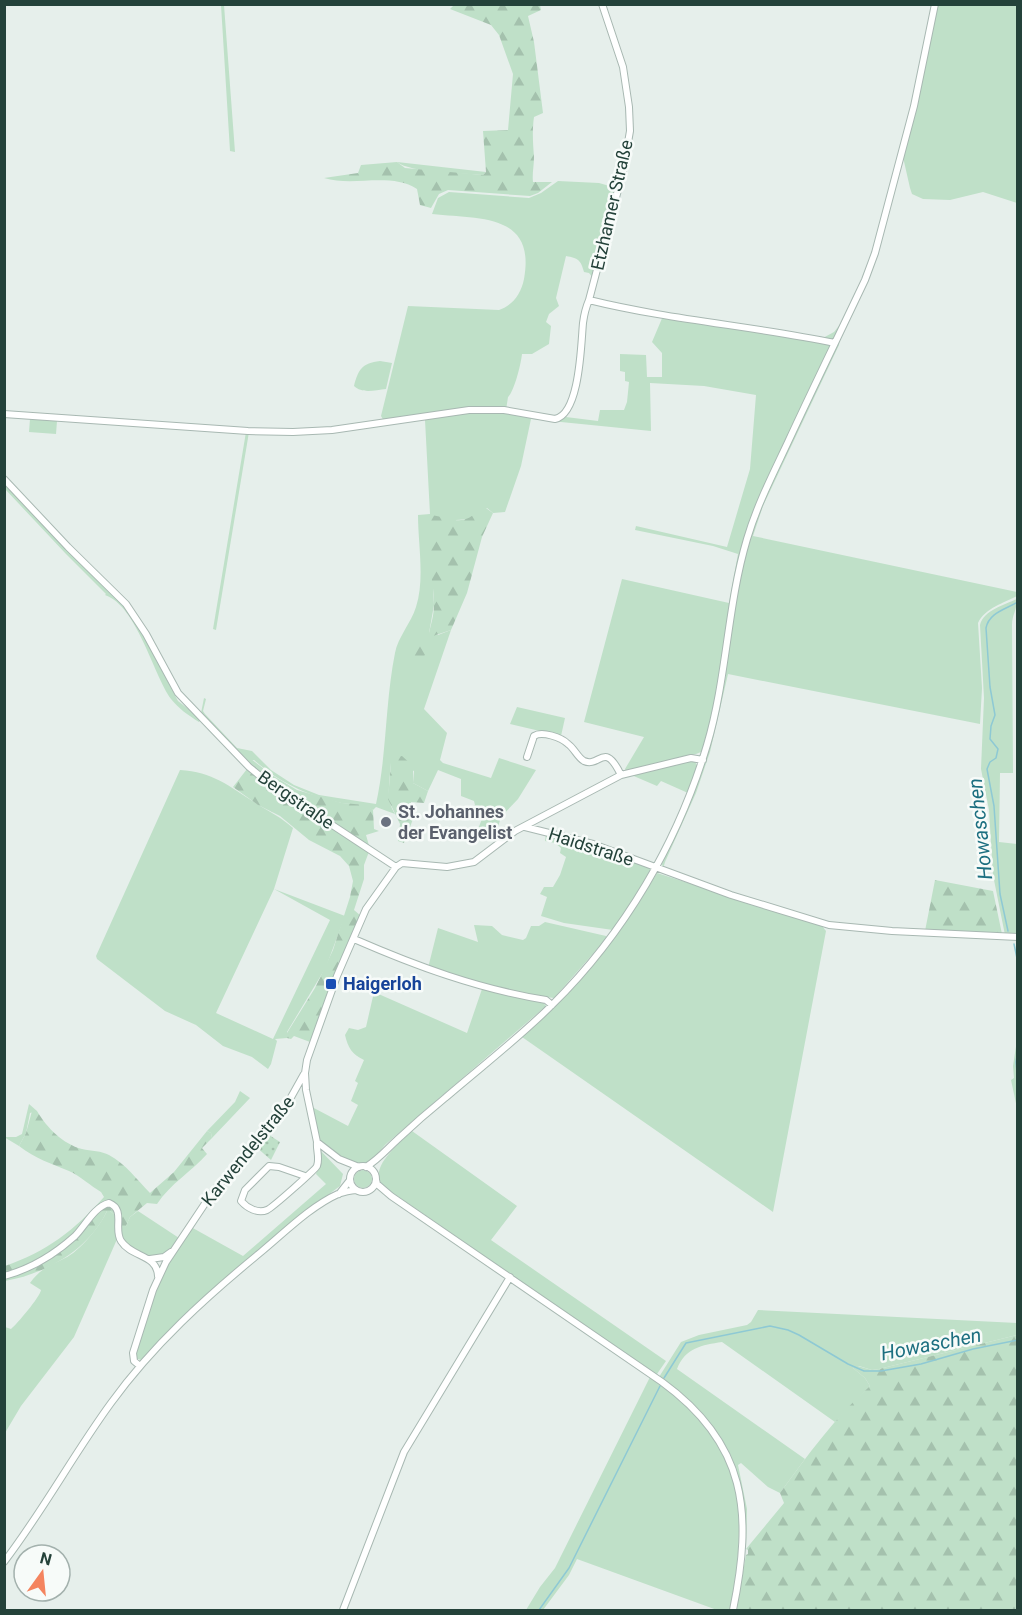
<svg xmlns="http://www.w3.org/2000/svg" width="1022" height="1615" font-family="Roboto,sans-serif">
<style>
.green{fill:#bfe0c8;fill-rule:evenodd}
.forest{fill:url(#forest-firs)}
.park{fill:url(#park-dots)}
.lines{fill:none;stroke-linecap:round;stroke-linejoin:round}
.stream{stroke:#8ec9d4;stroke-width:1.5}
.minor-casing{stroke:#a8b8b2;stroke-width:8}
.minor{stroke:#fff;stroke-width:6}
.worship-dot{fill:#6b7280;stroke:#f7fbf9;stroke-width:2}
.transit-dot{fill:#1a4fb4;stroke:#f7fbf9;stroke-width:2}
.labels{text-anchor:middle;stroke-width:5;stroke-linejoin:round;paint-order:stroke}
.street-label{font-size:18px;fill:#24423a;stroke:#f7fbf9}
.worship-label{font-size:18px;font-weight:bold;fill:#5b616d;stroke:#f7fbf9;text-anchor:start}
.transit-label{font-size:18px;font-weight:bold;fill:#164399;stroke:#f7fbf9;text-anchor:start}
.water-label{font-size:20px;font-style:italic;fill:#1c6f80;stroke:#f7fbf9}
</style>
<defs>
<pattern id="forest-firs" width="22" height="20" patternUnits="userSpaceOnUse" patternTransform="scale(1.5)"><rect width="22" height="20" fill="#bfe0c8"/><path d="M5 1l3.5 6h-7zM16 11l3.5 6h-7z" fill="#a4c1ad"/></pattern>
<pattern id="park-dots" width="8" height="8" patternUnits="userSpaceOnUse" patternTransform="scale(1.5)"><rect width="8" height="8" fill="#bfe0c8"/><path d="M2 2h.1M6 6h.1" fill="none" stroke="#a4c1ad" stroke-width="1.8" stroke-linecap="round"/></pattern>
</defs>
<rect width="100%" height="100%" fill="#e6efeb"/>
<!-- green -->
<path class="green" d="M221,5h3l11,147 -5,-1z
M937,5h80v198l-34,-11 -33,8 -27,-1 -11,-5 -2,-6 -7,-31 13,-49z
M397,162l89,10 -3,3c-20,-2 -72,-2 -86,-13z
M558,181l41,2 14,4 3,8 -22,84 -5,-6 -5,-1c-3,-12 -6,-14 -18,-16l-10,42 3,8 -10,8 -3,8 5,4 -2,18 -17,10h-10c-1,10 -8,38 -14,43l-2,13 -65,1 -57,10 -3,-5 27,-110 91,4c14,-5 22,-16 25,-31 12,-66 -45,-60 -92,-65l6,-16 11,-6 80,6 12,-5z
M663,316l158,23 13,-7 8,-10 -3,23 -76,161 -10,30 264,56v4c-13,7 -32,12 -39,27l4,65 -2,36 -252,-50 -18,78 -14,41 -31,69 -2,7 -1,-5c30,-66 51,-119 64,-190l-5,-1 -15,70 -5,9 -5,2 -70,17 -1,-2 19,-32 -60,-15 38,-143 107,24 9,-49 -25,-8 -78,-16 1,-4 91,21 23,-78 6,-74 -52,-9 -54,-3 1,48 -120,-12 -10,47 -16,46 -12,1 -6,-5 -17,11 -14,1 -23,67 1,18 -5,28 9,2 13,-5 -27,79 23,24 -7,27 3,3 48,15 8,-20 37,12 -18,29 -17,18 -6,20 -17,-8 4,-10 -12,-2 5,-12 -1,-4 -13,-5v-17l-23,-9 -10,21 -15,-8 1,-12 -23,-8c-1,17 -6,36 4,51l-19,-7 -3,3c-11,-7 -24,-5 -36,-8 -33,-8 -58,-20 -83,-42l-7,1 -46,-48 3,-15 2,1 -3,12 2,3 32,34 15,3 19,19 23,15 25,10 57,9c11,-50 9,-101 19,-151 3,-16 16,-30 21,-46 9,-28 2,-63 2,-92l12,-1 -5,-94 4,-1v-3l26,-4h50l52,8 9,-3 32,4 2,-11h24l3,-8 2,-20 -4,-1v-9l-5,-1v-17l26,1 1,22h15v-24l-10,-11z
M380,361l12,2 -6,26c-11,1 -24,5 -32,-3 4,-16 8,-23 26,-25z
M30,419l27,2 -1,13 -27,-2z
M246,432h3l-33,198 -3,-1z
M4,482l117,120 14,18 43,81 23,18 -2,3c-11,-7 -20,-13 -28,-23 -18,-25 -34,-93 -66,-104l1,-1 -40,-40 -61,-65z
M1017,599c0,11 -5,16 -5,26l1,148h-13l-1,69 18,2v92l-12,-1 -12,-60 -4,-65 -8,-41 3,-71 -4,-73c4,-15 24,-20 37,-26z
M517,707l48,11 -4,18 -51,-12z
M690,760l5,1 2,5 -9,27 -27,-12 -4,5 -28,-12z
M180,770c33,2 49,16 77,34 13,8 25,14 36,24l-19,61 71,27 -19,51 -39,65v6l-12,1 2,2 -6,23 -3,5 -16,-12 -29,-11 -27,-21 -31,-14 -68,-52 -1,-3zM274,889l56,31 -57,119 -57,-26z
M546,834l37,9 62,22 5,4 1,4 -38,57 -49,-7 -23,-7 6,-19 -7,-3 4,-7h9l7,-12 6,-18 -6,-4 1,-5 -6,-5 -10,-2z
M657,873l165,53 4,5 -53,281 -251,-175c55,-52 96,-99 135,-164z
M545,922l61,14v3l-52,59 -55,-7 -71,-23 10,-40 40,14 -4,-17 18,1 10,9 21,5 3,-2 5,-12h8z
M482,989l60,12 4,5 -160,138c-5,5 -11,15 -17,18 -12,7 -40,-13 -49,-21l-8,-34 36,19 10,-21 -7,-4 7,-18 -3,-2 9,-21c-12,-6 -16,-12 -19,-25l4,-7 9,2 8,-3 8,-35 93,41z
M1017,1040v68l-6,-28 3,-2 -1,-12z
M240,1091l10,7 -38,40 -1,-5 -4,-2 28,-29z
M29,1104l8,7 -7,2 -4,20 -7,13 -15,-9h12l6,-3z
M412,1131l105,75 -26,34 175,121 -9,13h-2l-272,-188c-16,-18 17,-43 29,-55z
M319,1149l24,25 -3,12c-70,52 -139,109 -198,174l-5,-1 -2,-7 27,-81 29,-44 52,29 83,-72 -10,-10 3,-9z
M354 1179a9 9 0 1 1 18 0a9 9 0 1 1-18 0Z
M107,1211h3l5,4 3,22 -44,100 -53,69 -16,27v-106l6,2c6,-5 29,-32 30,-39l-11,-7c11,-15 19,-17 35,-25 14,-6 36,-33 42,-47z
M138,1211l41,27c-3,4 -6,9 -9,12 -18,18 -45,-1 -50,-20l6,-4 4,-9z
M758,1310l259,13v12l-138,34 -7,1 -13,-4 -6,2 12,10 5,8 -35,36 -113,-80c-20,3 -37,6 -45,27l128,90 -25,34 -12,-6 -27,-24 -3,2 9,44 -1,40h-2c-2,-23 -2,-48 -6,-71 -9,-44 -45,-75 -79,-101l22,-35 18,-7 48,-10 4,-3z
M650,1377c10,7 20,14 30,22 69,57 65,130 50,210l-13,1 -140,-51 -8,16 -26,35h-17l14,-23 15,-19z"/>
<!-- forest -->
<path class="forest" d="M455,4l85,1 1,5 -13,6 6,26 9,71 -9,4c-2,14 -1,26 0,40 0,9 -2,17 -1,25h19l-14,11 -8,3 -82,-6 -9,4 -8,14 -11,-3 -3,-16c-26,-17 -64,-2 -93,-11l34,-5 3,-8 36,-3 8,6 78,7 3,-3 -3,-41 25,-1 5,-56 -14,-39 -8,-10 -41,-16z
M483,506l10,7 -11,24 -15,56 -16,37 -21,7 -1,-4c2,-9 5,-18 5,-28 1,-28 -15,-63 -2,-90 26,5 31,12 51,-9z
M425,640l1,14 -5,5 -9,-2 -4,-6 4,-9z
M402,756l11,10v17l15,8 -4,12 -13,-1 -1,13 3,4 -9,24 -6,-2 2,-17 -12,-25 3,-36 4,-6z
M251,759l21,16 25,15 45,13 24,2 7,5 1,19 5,2 -13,4 4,14 -6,16v14l-10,31 7,6 -51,126 -16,-6 -3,3 -4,-1v-5l28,-45 18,-38 17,-53 3,-16 -4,-15 -9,-10 -31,-16 -29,-24 -22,-11 -25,-18 14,-18v-8z
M935,880l58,11 9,43 -77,-3z
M32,1111h5c10,17 26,33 45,38 9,2 20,2 27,6 17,9 28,25 41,38l24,-21 33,-41 4,2 1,5 -10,10 5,6c-15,17 -37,30 -50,50l-10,-1 -17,14 -8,18 -7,-20 -5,-4h-3c-18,39 -62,63 -102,70v-15c41,-14 70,-36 99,-69l-3,-5c-10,-6 -21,-16 -32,-21 -19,-8 -33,-12 -50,-25l7,-13z
M1017,1335v275h-281l10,-55 2,-1v-4l-2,-1 38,-46 -4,-10c28,-38 55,-76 90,-107l-5,-8 -12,-10 1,-3 18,5 7,-1z"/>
<!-- park -->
<path class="park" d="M266,1133l14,9 -9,18 -16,-14z"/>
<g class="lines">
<!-- stream -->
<path class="stream" d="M1008,931l-8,-37 -6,-88 -7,-37 3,-7 6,-4 2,-9 -8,-10 1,-13 4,-11 -5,-28 -4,-59c3,-15 18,-18 32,-26
M1014,944l4,19
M1018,1051l-2,11 2,19
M664,1378l22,-35 84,-17 18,4 11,5 49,29 16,7h17l40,-7 52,-15 45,-9
M539,1610l30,-42 91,-182"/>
<!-- minor casing -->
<g class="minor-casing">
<path id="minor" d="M589,300l34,-129 7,-40 -1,-24 -6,-40 -21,-63
M4,414l244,17 45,1 39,-2 137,-20h35l51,9c25,-5 26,-75 28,-96 1,-8 3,-16 6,-23 81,20 164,26 246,43
M4,479l64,68 58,57 20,30 32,59 71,74 21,17 126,83
M527,757l7,-21c8,-5 27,1 34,8 6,4 10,14 16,17 16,7 20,-21 37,14
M525,827l68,17 138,51 98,30 63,6 126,6
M354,939c62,27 124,50 192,61l6,5
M350 1179a13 13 0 1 1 26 0a13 13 0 1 1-26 0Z
M359,1167l-20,-8 -22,-17 -11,-52 -1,-17 2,-13 30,-84 29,-67 30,-42 6,-4 45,4 27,-5 41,-31 106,-56 70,-17 12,2
M366,1167c13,-8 21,-18 32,-28 15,-14 31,-28 47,-41 36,-31 74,-60 107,-93 73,-72 126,-163 155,-260 20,-67 20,-139 40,-206 10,-34 26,-65 41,-97 25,-54 51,-107 77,-162l10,-27 39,-147 21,-102
M305,1176l-26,-9 -10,-1 -24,24 -4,11c6,7 17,13 26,9 5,-2 49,-41 50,-44 3,-8 -1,-17 0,-24
M376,1180l1,4 14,12 271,186c85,62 91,131 71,228
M339,1194l11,-14
M150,1259l14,-2 7,-5
M4,1276c27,-7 51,-22 71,-40 10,-10 19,-29 34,-33 17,7 4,25 12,38 11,17 36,13 37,35
M140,1366l-6,-5 -1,-8 20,-63 13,-28 46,-69 73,-85 19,-34
M4,1562c39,-51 69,-107 107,-159 42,-58 95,-106 150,-151 23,-19 50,-46 77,-58 5,-2 12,-3 17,-4
M343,1610l61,-158 106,-175"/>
</g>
<!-- minor -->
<use href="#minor" class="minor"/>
</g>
<!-- markers -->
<circle class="worship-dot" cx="386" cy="822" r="6"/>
<rect class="transit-dot" x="325" y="978" width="12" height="12" rx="3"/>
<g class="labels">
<!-- street labels -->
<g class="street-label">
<text transform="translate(612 205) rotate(-77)" y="6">Etzhamer Straße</text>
<text transform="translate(296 800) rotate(35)" y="6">Bergstraße</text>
<text transform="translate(591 847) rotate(18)" y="6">Haidstraße</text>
<text transform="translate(248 1151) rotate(-51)" y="6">Karwendelstraße</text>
</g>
<!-- worship labels -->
<g class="worship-label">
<text x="398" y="818">St. Johannes<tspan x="398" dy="21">der Evangelist</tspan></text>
</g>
<!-- transit labels -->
<g class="transit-label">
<text x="343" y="990">Haigerloh</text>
</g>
<!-- water labels -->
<g class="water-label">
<text transform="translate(980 829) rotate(-96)" y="7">Howaschen</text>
<text transform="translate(931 1344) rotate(-11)" y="7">Howaschen</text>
</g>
</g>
<!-- border -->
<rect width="1022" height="1615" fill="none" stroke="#24423a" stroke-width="12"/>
<!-- north arrow -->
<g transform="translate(42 1573) rotate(15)"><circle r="28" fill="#f7fbf9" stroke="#a3b1ad" stroke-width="1.5"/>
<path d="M0-4.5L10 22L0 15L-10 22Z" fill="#f4845f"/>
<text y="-9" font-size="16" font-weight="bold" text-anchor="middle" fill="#24423a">N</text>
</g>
</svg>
